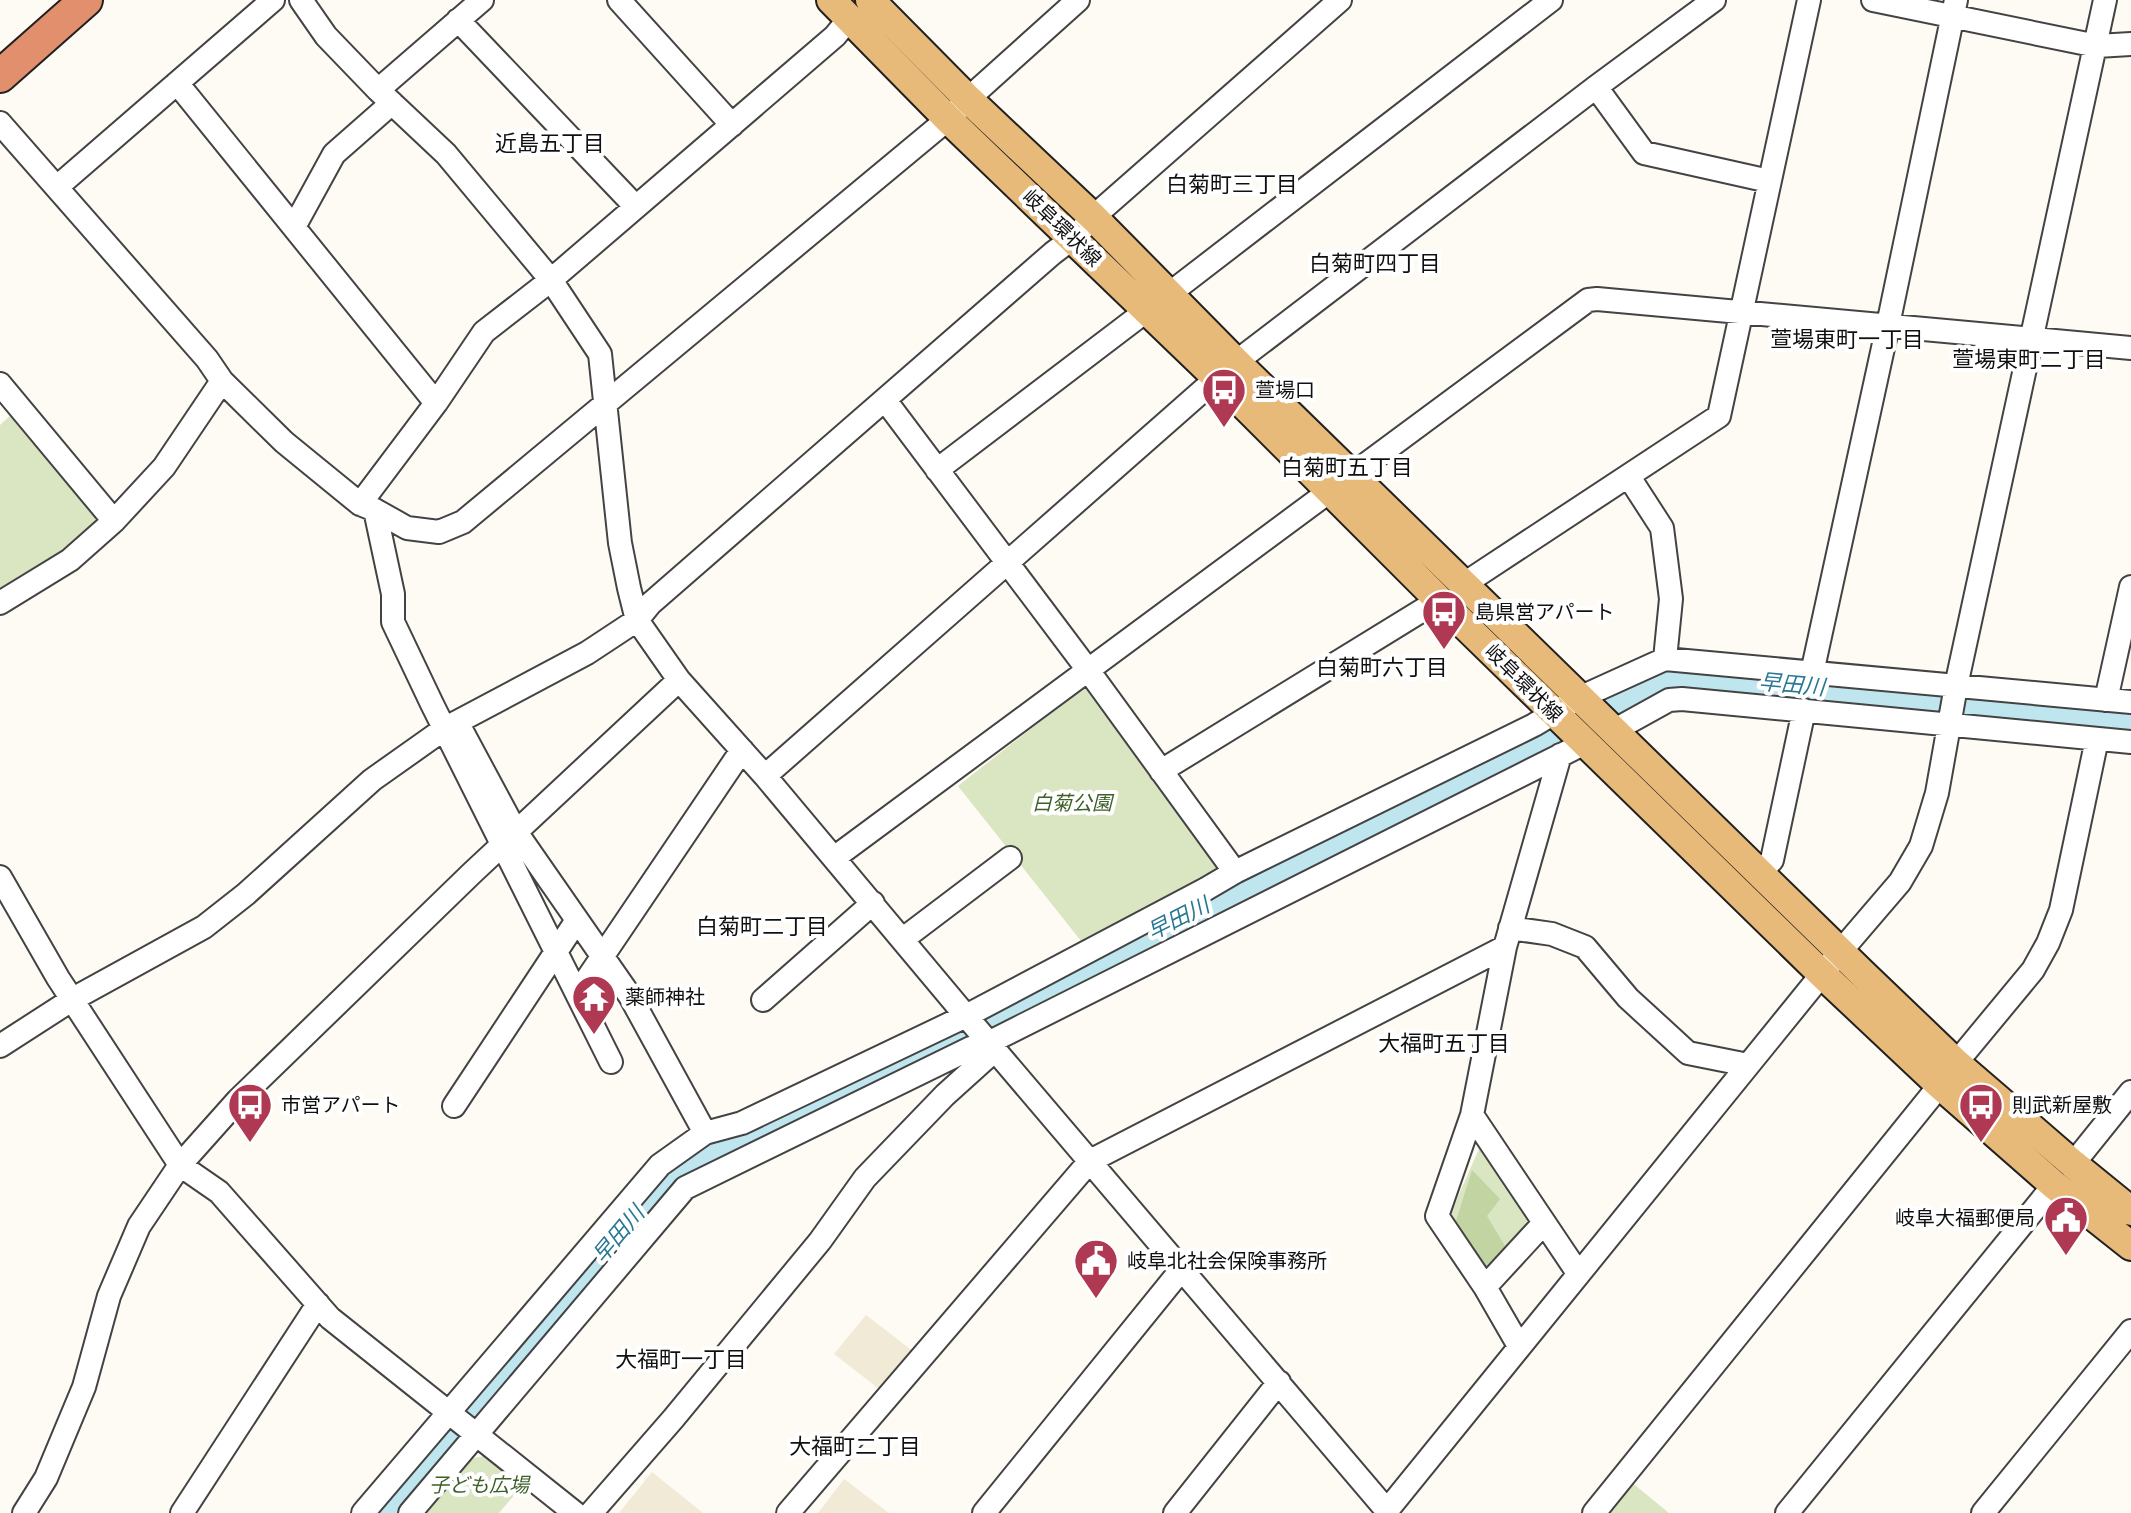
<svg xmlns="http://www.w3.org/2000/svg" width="2131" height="1513" font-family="Merriweather,'Noto Sans JP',serif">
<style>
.farmland{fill:#f1ead7}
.green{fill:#dae5c1}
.forest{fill:#c1d4a2}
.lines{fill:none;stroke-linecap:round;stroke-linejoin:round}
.river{stroke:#bfe5ef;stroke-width:36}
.minor-casing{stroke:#434343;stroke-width:26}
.major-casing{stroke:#212121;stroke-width:32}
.highway-casing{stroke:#212121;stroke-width:36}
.minor{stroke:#fff;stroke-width:22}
.major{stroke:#e8ba7a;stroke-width:28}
.highway{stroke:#e28f6e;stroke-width:32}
.labels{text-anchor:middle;stroke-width:8;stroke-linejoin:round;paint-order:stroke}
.street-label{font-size:20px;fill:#101010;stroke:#fff}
.poi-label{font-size:20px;fill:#101010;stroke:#fff;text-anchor:start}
.park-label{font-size:20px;font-style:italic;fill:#3d6028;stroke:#fff}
.neighbourhood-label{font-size:22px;fill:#101010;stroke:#fff}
.water-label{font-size:22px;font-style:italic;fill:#287793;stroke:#fff}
</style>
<rect width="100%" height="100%" fill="#fefaf4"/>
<!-- farmland -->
<path class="farmland" d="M866,1315l52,40 -31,40 -53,-41z
M652,1472l51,41h-84z
M844,1479l45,34h-71z"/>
<!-- green -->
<path class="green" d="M11,415l97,105 -39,35 -69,39v-169z
M1084,687l137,186 -136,73 -127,-160z
M1482,1142l62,83 -56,67 -42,-68z
M485,1456l37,30 -23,27h-80l49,-54z
M1631,1482l38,31h-64z"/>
<!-- forest -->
<path class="forest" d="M1472,1170l28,29 -13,17 27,45 -27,27 -31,-67z"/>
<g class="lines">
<!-- river -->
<path class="river" d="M383,1513l268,-319 16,-17 20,-13 308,-151 516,-258 157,-83 463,45"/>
<!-- minor casing -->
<g class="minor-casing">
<path id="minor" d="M301,0l25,36 52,54 68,64 105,126 49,74 20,189 9,45 8,32 42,60 86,96 201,240 423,497
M619,0l113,125
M1873,0l224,46 34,-2
M458,20l178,187
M177,83l259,320
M1596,87l48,66 125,28
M378,90l104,-90
M0,123l207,236 15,22 62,61 76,62 15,6 32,18 32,4 24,-10 485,-403 20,-20 110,-99
M57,187l216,-187
M294,227l40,-73 58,-51
M1169,294l382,-294
M1236,362l360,-275 118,-87
M0,384l114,137
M885,400l203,270 147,202
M937,470l209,-159
M1629,477l33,51 9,71 -6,60
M360,504l76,-101 48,-71 67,-52 284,-244 14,-17
M375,510l18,84v28l39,82 179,358
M1464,584l255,-168 90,-416
M0,603l70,-43 44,-39 50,-54 58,-86
M1812,673l76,-348 68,-325
M2106,700l25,-113
M457,722l59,110 114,164 75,137
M1613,731l56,-31 13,-1 449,43
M1161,771l278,-171
M765,776l452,-398
M834,858l754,-558 9,-1 534,49
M1760,874l12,-14 32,-150
M0,877l58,101 122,187 39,27 111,126 245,195
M1510,928l42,6 33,13 43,51 60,55 60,12
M903,939l107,-81
M1505,947l-33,168 106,158
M577,994l165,-244
M763,1000l110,-97
M0,1046l73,-47 131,-72 42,-33 126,-114 72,-51 143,-76 50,-33 13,-16 403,-351 20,-15 27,-27 240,-211
M1956,1063l77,-93 15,-27 13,-33 36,-171
M454,1106l123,-186
M1472,1115l-35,101 48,71
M2073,1164l58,-72
M1519,1346l-34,-59 59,-64
M24,1513l22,-35 38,-91 25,-91 30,-70 41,-61 58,-65 234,-227 207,-193
M182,1513l136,-209
M363,1513l297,-348 45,-32 37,-10 224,-107 240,-127 29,-17 299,-147 45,-27 86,-39 466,43
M410,1513l275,-325 286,-140 19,-6 595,-299
M591,1513l82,-94 147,-178 45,-63 80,-83 51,-46
M788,1513l302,-352 415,-214 55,-192
M984,1513l197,-243
M1175,1513l104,-131
M1385,1513l455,-561 60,-70 21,-36 16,-53 19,-107 149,-686
M1594,1513l346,-428
M1787,1513l267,-328
M1983,1513l148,-182"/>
</g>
<!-- major casing -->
<g class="major-casing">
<path id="major" d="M831,0l117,119 269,259 222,222 383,374 118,111 114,100 77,61
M870,0l98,99 125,118 143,145 627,612 93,89 117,101 58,47"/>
</g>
<!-- highway casing -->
<g class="highway-casing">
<path id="highway" d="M0,76l86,-76"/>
</g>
<!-- minor -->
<use href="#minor" class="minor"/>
<!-- major -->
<use href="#major" class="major"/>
<!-- highway -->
<use href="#highway" class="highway"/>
</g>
<!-- icons -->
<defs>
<g id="bus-pin" transform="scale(2.3)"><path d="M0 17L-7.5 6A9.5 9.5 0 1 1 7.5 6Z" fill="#af3953" stroke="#fff"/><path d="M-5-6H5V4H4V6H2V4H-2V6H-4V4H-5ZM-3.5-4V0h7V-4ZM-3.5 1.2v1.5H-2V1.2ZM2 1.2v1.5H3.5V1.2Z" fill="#fff"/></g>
<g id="temple-pin" transform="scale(2.3)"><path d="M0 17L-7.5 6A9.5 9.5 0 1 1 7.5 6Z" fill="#af3953" stroke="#fff"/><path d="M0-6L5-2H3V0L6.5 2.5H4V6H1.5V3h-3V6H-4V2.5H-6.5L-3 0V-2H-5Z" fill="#fff"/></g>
<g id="civic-pin" transform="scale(2.3)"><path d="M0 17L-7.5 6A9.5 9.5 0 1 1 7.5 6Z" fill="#af3953" stroke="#fff"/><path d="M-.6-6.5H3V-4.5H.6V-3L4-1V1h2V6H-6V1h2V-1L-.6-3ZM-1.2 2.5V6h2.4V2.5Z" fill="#fff"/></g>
</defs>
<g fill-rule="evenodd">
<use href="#bus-pin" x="1224" y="390"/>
<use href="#bus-pin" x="1444" y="612"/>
<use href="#temple-pin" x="594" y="997"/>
<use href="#bus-pin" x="250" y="1105"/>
<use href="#bus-pin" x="1981" y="1105"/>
<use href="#civic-pin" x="2066" y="1218"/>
<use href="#civic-pin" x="1096" y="1261"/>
</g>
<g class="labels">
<!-- street labels -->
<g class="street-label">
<text transform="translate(1062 228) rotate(44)" y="7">岐阜環状線</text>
<text transform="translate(1524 683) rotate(45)" y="7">岐阜環状線</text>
</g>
<!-- poi labels -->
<g class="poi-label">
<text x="1255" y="397">萱場口</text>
<text x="1475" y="619">島県営アパート</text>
<text x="625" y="1004">薬師神社</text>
<text x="281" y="1112">市営アパート</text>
<text x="2012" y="1112">則武新屋敷</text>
<text x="2035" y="1225" text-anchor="end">岐阜大福郵便局</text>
<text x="1127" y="1268">岐阜北社会保険事務所</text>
</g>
<!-- park labels -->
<g class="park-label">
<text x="1072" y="810">白菊公園</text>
<text x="479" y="1492">子ども広場</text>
</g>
<!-- neighbourhood labels -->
<g class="neighbourhood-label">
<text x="550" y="151">近島五丁目</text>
<text x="1232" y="192">白菊町三丁目</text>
<text x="1375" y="271">白菊町四丁目</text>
<text x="1847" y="347">萱場東町一丁目</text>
<text x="2029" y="367">萱場東町二丁目</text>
<text x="1347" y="475">白菊町五丁目</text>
<text x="1382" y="675">白菊町六丁目</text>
<text x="762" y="934">白菊町二丁目</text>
<text x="1444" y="1051">大福町五丁目</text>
<text x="681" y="1367">大福町一丁目</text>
<text x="855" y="1454">大福町二丁目</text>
</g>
<!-- water labels -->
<g class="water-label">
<text transform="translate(1792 684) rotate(5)" y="8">早田川</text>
<text transform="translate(1178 918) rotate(-27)" y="8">早田川</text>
<text transform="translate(618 1234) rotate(-50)" y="8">早田川</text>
</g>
</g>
</svg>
